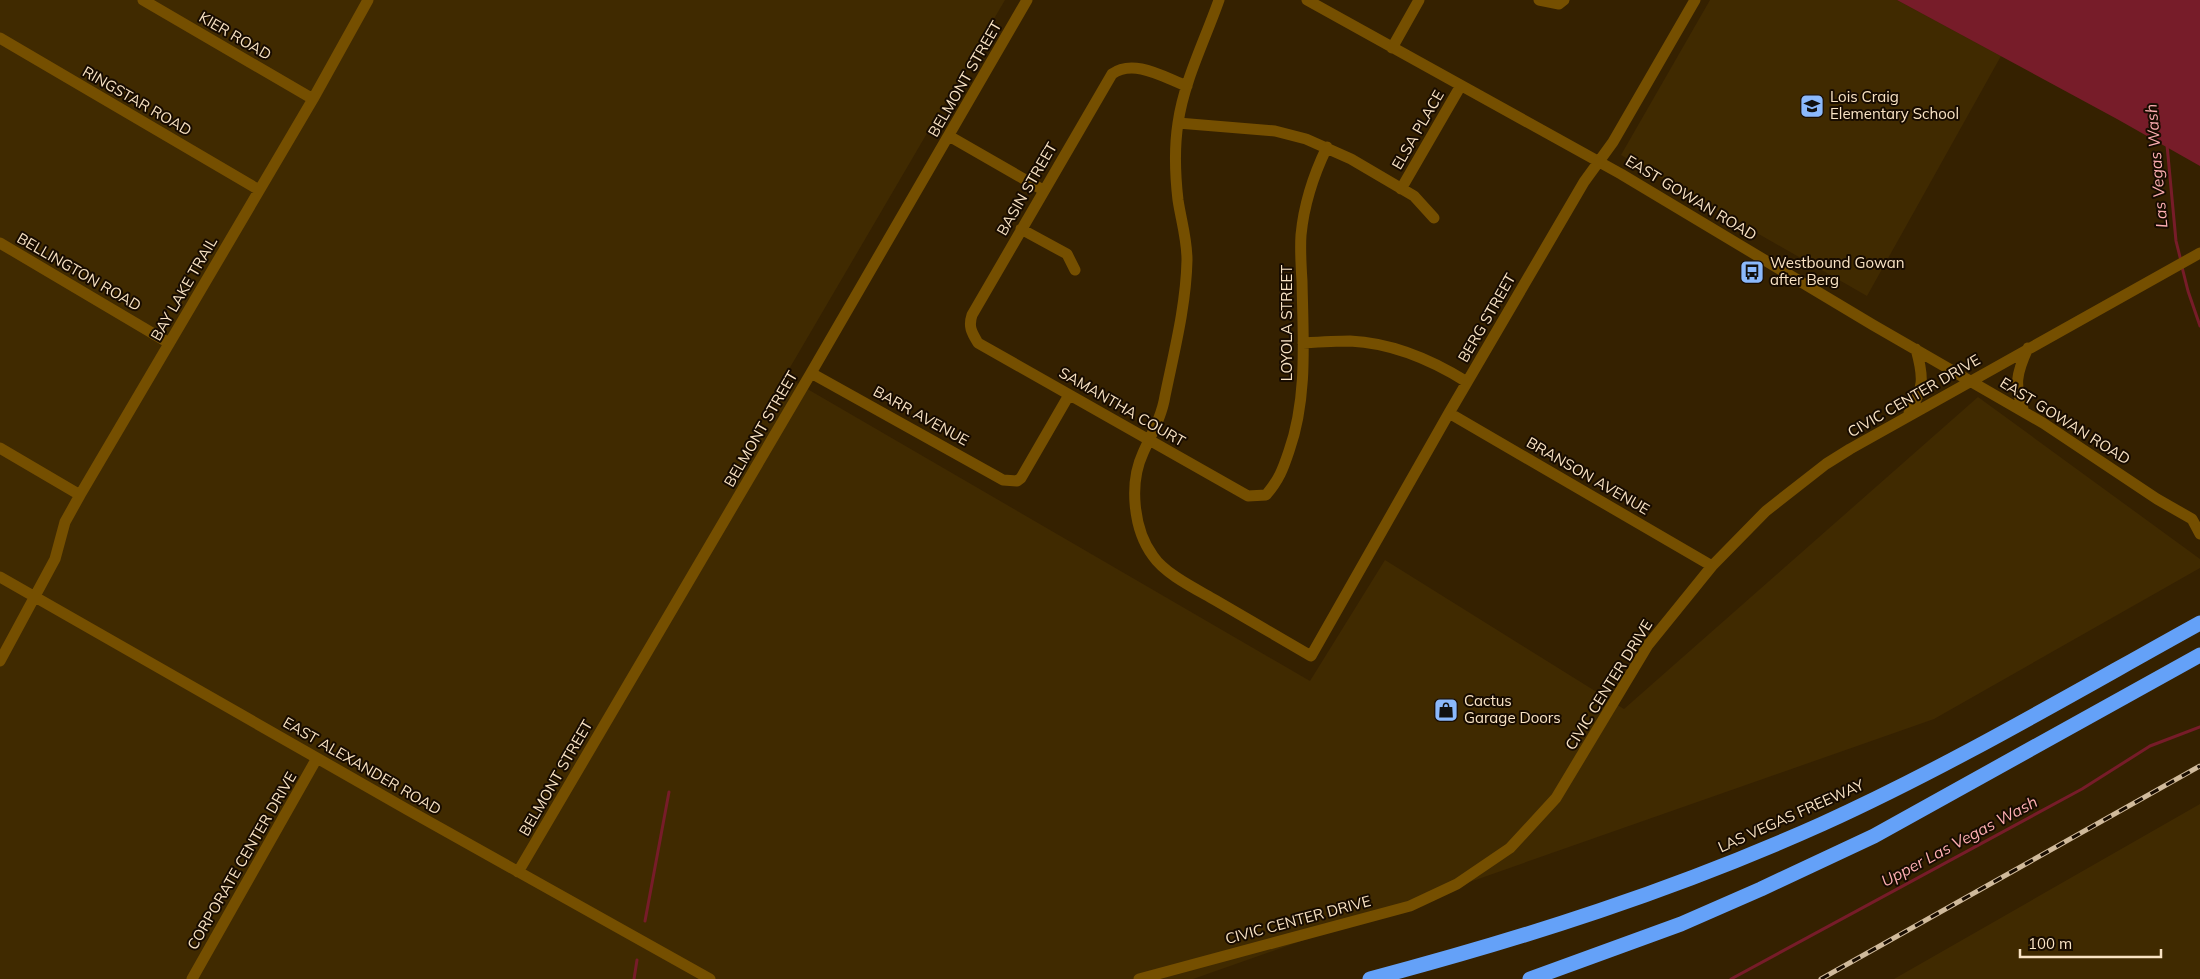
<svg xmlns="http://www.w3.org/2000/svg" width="2200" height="979" font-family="Mulish,sans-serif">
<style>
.built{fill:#402a00}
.water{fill:#771c29}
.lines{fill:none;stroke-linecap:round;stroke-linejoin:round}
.stream{stroke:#771c29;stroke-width:3}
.minor{stroke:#754f00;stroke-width:11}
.highway{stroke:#64a1f8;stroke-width:15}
.rail-casing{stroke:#d0ba9b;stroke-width:5}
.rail{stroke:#180c00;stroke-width:3;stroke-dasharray:9;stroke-linecap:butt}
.labels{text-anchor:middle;stroke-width:4;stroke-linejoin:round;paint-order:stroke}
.street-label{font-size:15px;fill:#f9e3c4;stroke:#180c00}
.poi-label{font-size:15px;fill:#f9e3c4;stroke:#180c00;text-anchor:start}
.water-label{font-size:16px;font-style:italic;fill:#feafb2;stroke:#180c00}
</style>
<rect width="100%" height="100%" fill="#352100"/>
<!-- built -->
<path class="built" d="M0,0h1005l-220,376 525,305 75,-121 239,149 354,-312 222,162v9l-266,151 -741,260h-1193z
M1710,0h187l104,56 -134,240 -246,-141z
M2200,804v175h-306z"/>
<!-- water -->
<path class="water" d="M1897,0h303v166l-83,-47z"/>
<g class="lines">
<!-- stream -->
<path class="stream" d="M2167,145l9,96 5,20
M2182,267l6,24 12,35
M645,921l24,-129
M634,979l3,-19
M1731,979l351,-190 68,-43 50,-19"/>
<!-- minor -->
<path class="minor" d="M143,0l170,99
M1219,0c-14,40 -35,81 -41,123 -4,26 -3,51 0,77 3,20 9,39 9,60 -1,46 -13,92 -22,136 -3,20 -14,39 -22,57 -14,30 -10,76 10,103 12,18 43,33 62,44 32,19 64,37 96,56l138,-243 135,-231 29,-40 82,-142
M1307,0l314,174 252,151 170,98 114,76 35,20 8,15
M1539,0l20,4 5,-4
M0,38l259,152
M1392,48l27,-48
M1187,86c-22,-8 -53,-28 -75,-12l-140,241c-4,12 0,18 6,28l270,153 18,-1c13,-15 17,-26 23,-44 19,-54 14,-113 13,-170 -1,-15 -2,-31 -1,-46 3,-32 12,-59 26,-88
M1178,123l97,8 31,8 45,20 63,37 20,22
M949,136l94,54
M1401,189l59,-102
M1021,229l46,25 8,16
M0,243l169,100
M1303,343c16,-1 32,-2 47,-2 43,2 82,19 117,41
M811,373l192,107 14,1 4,-3 48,-83
M2024,412c-10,-27 -8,-38 4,-64
M1449,413l263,153
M1909,413c15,-25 15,-35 7,-64
M0,448l80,47
M0,577l408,233 302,169
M0,661l55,-102 10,-37 15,-27 233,-396 55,-99
M518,872l293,-499 216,-373
M192,979l125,-221
M1139,979l271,-73 47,-22 53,-36 46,-50 92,-153 64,-79 54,-55 60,-47 24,-15 350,-196"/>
<!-- highway -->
<path class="highway" d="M1370,979c155,-41 305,-89 452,-155 130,-59 253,-132 378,-201
M1530,979l151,-55 80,-35 113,-53 326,-181"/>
<!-- rail casing -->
<g class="rail-casing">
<path id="rail" d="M1821,979l379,-213"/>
</g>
<!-- rail -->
<use href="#rail" class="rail"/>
</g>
<!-- icons -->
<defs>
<g id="school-square" transform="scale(1.25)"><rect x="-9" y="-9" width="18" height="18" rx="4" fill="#8bb9fc" stroke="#180c00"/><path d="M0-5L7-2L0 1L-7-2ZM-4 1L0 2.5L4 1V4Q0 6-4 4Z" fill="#111"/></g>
<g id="bus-square" transform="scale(1.25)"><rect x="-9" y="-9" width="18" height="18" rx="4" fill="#8bb9fc" stroke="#180c00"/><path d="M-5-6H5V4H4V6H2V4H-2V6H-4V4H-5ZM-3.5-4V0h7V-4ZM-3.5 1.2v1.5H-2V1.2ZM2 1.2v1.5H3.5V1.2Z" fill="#111"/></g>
<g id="shop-square" transform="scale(1.25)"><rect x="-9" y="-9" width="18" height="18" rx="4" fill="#8bb9fc" stroke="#180c00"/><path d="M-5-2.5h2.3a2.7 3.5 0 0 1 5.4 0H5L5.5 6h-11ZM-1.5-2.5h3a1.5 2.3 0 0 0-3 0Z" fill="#111"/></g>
</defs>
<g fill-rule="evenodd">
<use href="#school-square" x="1812" y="106"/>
<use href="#bus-square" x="1752" y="272"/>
<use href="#shop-square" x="1446" y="710"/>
</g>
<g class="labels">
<!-- street labels -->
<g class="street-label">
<text transform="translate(235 36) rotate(30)" y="5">KIER ROAD</text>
<text transform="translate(965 79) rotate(-60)" y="5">BELMONT STREET</text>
<text transform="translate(137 101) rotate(30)" y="5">RINGSTAR ROAD</text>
<text transform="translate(1418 130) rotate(-60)" y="5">ELSA PLACE</text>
<text transform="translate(1027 189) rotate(-60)" y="5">BASIN STREET</text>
<text transform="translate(1691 198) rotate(31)" y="5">EAST GOWAN ROAD</text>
<text transform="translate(79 272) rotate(30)" y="5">BELLINGTON ROAD</text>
<text transform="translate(184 289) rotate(-60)" y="5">BAY LAKE TRAIL</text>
<text transform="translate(1487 318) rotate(-60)" y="5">BERG STREET</text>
<text transform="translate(1287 323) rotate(-90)" y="5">LOYOLA STREET</text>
<text transform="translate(1914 396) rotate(-30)" y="5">CIVIC CENTER DRIVE</text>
<text transform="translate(1122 407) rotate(30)" y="5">SAMANTHA COURT</text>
<text transform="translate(921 416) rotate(29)" y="5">BARR AVENUE</text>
<text transform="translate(2065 421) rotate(32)" y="5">EAST GOWAN ROAD</text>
<text transform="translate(761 429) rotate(-60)" y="5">BELMONT STREET</text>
<text transform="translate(1588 476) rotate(30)" y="5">BRANSON AVENUE</text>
<text transform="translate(1609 685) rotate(-58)" y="5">CIVIC CENTER DRIVE</text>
<text transform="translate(362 766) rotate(30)" y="5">EAST ALEXANDER ROAD</text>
<text transform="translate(556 778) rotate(-60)" y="5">BELMONT STREET</text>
<text transform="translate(1791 816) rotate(-24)" y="5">LAS VEGAS FREEWAY</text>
<text transform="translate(242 861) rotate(-60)" y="5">CORPORATE CENTER DRIVE</text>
<text transform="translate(1298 920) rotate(-15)" y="5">CIVIC CENTER DRIVE</text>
</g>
<!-- poi labels -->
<g class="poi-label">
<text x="1830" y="102">Lois Craig<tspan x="1830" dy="17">Elementary School</tspan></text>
<text x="1770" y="268">Westbound Gowan<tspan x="1770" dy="17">after Berg</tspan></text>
<text x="1464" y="706">Cactus<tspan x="1464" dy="17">Garage Doors</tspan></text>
</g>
<!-- water labels -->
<g class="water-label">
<text transform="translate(2156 166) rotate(-95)" y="6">Las Vegas Wash</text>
<text transform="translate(1959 841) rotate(-28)" y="6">Upper Las Vegas Wash</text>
</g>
</g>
<!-- scale -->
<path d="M2020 949v8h141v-8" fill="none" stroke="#f9e3c4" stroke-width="2.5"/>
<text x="2028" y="949" font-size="15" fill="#f9e3c4" stroke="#180c00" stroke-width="4" paint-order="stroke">100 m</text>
</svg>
